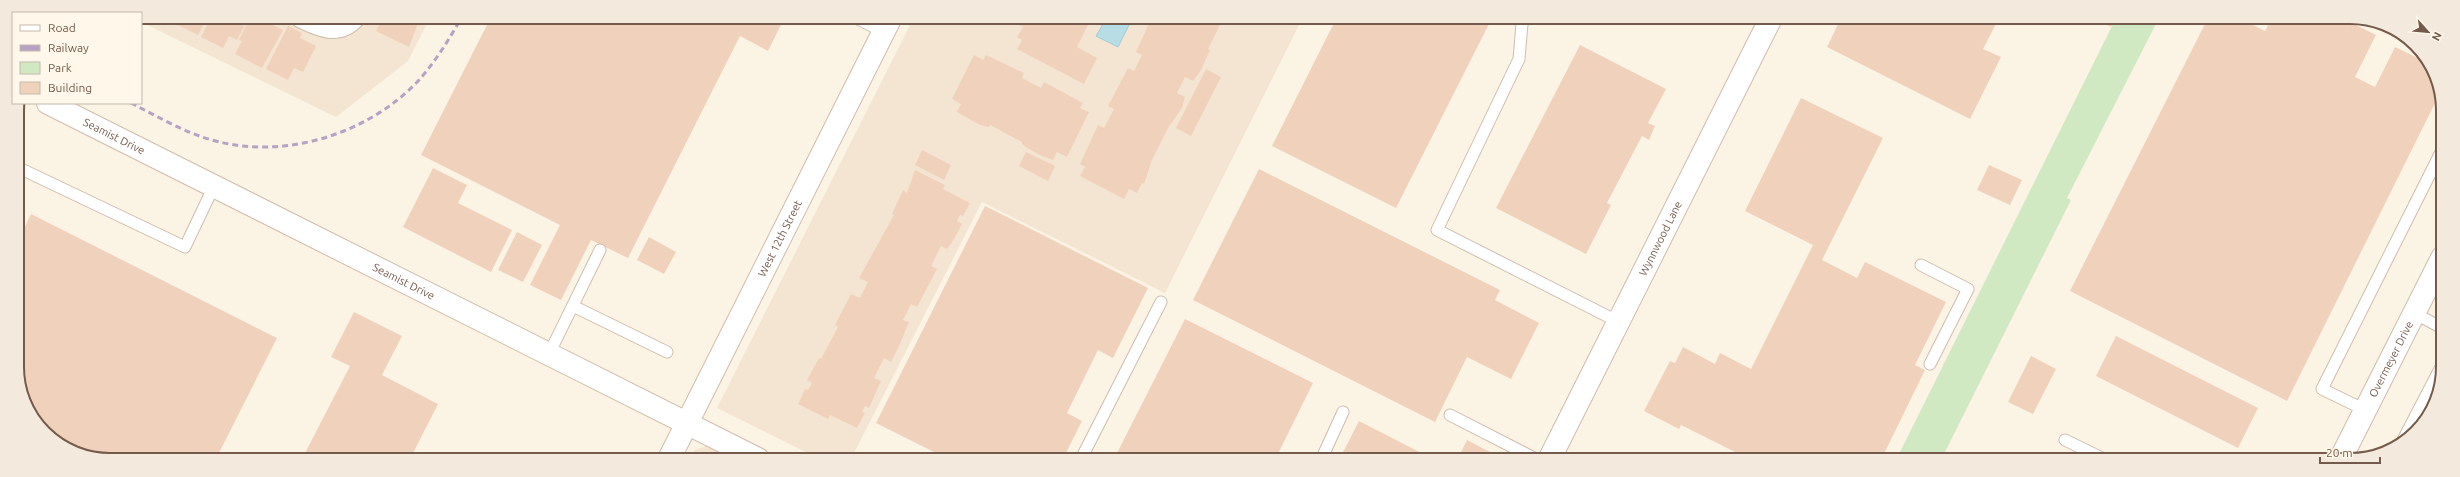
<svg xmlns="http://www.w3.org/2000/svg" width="2460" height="477" font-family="Ubuntu,sans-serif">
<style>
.residential{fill:#f3e5d2}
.green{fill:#d1e9c3}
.water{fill:#b9dde4;stroke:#9fccd6}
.building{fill:#f0d2bc}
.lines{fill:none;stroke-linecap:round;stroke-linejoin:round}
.lane-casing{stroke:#cfbdae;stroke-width:13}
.street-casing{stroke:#cfbdae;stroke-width:24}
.secondary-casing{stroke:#d1bdab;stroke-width:24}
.lane{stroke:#fff;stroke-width:11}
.street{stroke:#fff;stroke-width:22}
.secondary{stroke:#fff;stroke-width:22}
.rail{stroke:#b6a3c4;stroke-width:3;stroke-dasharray:6 4;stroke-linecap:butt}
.labels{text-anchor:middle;stroke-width:4;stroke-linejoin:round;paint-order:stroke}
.street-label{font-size:11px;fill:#735a4a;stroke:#fef7ea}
.rim{fill:none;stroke:#735a4a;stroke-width:2}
</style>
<rect width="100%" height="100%" fill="#fbf3e4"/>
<!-- residential -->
<path class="residential" d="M141,17h289l-22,44 -72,56 -195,-95z
M914,17h389l-138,276 -183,-91 -131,257h-31l-103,-51z
M706,446l27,13h-45l7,-9z"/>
<!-- green -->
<path class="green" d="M2116,18h43l-92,180 4,2 -130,260h-45z"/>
<!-- water -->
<path class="water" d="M1100,17h33l-15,30 -22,-11 6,-10z"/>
<!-- building -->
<path class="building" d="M177,17h31l-10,18 -24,-12z
M211,17h38l-12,23 -8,-4 -6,12 -22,-11z
M250,17h20l-3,5 16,8 -21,38 -27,-14 7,-13 -3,-1z
M383,17l37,1 -11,29 -33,-16z
M491,17h294l-17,34 -28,-15 -112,222 -37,-18 -30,60 -31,-15 30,-60 -139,-70z
M1017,17h75l-15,30 20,11 -13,26 -67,-35 5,-9 -5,-3 6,-10 -9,-4z
M1152,17h72l-16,32 2,1 -10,22 -7,9 -8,-4 -8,16 8,4 -3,11 -14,20 -16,32 -8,24 -2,-1 -5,10 -8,-4 -5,10 -44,-23 5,-9 -5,-3 18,-39 6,3 10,-19 -6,-3 20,-38 6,3 8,-16 -6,-3z
M1337,17l155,1 -96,190 -124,-62z
M1841,18h158l-16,31 18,8 -31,62 -143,-72z
M2093,18h23l-5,9z
M2208,18h31l26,13 7,-13h70l34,17 -21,42 20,10 20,-40 29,14 17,30 -154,310 -217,-110z
M288,26l14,7 -2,5 16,8 -13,26 -9,-4 -6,12 -22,-11z
M1580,45l86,44 -18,34 7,3 -6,14 -7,-4 -35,67 4,2 -25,49 -90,-46z
M974,55l9,5 3,-5 38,18 -2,5 19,10 3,-6 39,21 -3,5 9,4 -22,45 -10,-5 -4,8 -11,-4 -13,-7 -7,-5v-2l-32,-17 -1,2 -9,-2 -23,-13 4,-8 -9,-5z
M1206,69l15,8 -30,59 -15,-8z
M1801,98l82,40 -61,122 35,18 8,-16 81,40 -31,63 10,5 -44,90h-137l1,-3 -64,-32 -2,4 -35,-18 26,-50 5,2 8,-16 32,17 5,-11 31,16 62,-124 -68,-34z
M922,150l29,15 -7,15 -29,-15z
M1026,152l29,14 -7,15 -29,-15z
M1989,165l33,15 -12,25 -33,-15z
M433,168l34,17 -9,18 54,27 -21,42 -88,-45z
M1259,169l241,121 -5,10 44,23 -28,56 -44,-22 -32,65 -242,-122z
M915,170l30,15 -2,4 27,14 -7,13 -3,-1 -3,6 5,3 -8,15 -7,10 -6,-3 -10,20 6,3 -20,38 -6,-3 -8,16 6,2 -10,24 -8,16 -7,-4 -10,20 7,3 -12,27 -4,-2 -3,6 3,1 -8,15 -27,-13 -2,4 -30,-15 7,-15 3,1 4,-7 -5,-3 12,-22 2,1 17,-32 -3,-2 16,-31 9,4 8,-16 -9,-4 35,-63 -2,-1 11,-24 4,3z
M985,206l163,82 -35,70 -15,-8 -31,63 15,8 -19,38h-115l-72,-36z
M31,214l246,124 -61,121h-119l-53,-26 -25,-47 -1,-145z
M517,232l25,13 -19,37 -25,-12z
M649,237l27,15 -12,22 -27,-14z
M354,312l48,24 -20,39 56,29 -28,55h-108l48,-93 -19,-9z
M1185,319l128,64 -38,77 -161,-1z
M2116,336l142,72 -20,40 -142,-72z
M2031,356l25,13 -23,45 -25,-12z
M1359,421l76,39h-96z
M1467,440l38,20h-34l-11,-6z"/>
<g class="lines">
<!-- lane casing -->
<g class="lane-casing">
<path id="lane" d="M854,17l30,15
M1525,18l-3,6 -3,35 -82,171 182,92
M17,167l168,80 29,-61
M1921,265l47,24 -38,75
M573,306l94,46
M2414,313l28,15
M549,354l51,-104
M2365,410l-43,-21 119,-237
M1450,415l88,45
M2065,440l41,20
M2403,440l39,-75
M1081,459l80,-157
M1321,460l22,-48"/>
</g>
<!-- street casing -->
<g class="street-casing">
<g id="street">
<path d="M302,17c18,9 37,17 52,0"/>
<path id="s1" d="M1549,460l222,-442"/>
<path id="s2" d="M2340,460l102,-202"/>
</g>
</g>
<!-- secondary casing -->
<g class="secondary-casing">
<g id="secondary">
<path id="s3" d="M48,103l710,356"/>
<path id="s4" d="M669,459l222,-442"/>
</g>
</g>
<!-- lane -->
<use href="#lane" class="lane"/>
<!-- street -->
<use href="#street" class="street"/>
<!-- secondary -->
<use href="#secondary" class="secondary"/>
<!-- rail -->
<path class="rail" d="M131,103c28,14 57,32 89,39 69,17 151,-10 199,-62 17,-19 30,-41 43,-63"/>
</g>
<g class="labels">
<!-- street labels -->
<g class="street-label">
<text dy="4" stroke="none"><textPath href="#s3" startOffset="74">Seamist Drive</textPath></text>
<text dy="4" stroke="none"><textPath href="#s4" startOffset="247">West 12th Street</textPath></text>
<text dy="4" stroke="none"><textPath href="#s1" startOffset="248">Wynnwood Lane</textPath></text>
<text dy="4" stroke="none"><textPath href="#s3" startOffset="398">Seamist Drive</textPath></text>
<text dy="4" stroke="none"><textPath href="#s2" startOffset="113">Overmeyer Drive</textPath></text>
</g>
</g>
<!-- crop -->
<path d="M0 0H2460V477H0ZM110 24H2350A86 86 0 0 1 2436 110V367A86 86 0 0 1 2350 453H110A86 86 0 0 1 24 367V110A86 86 0 0 1 110 24Z" fill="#f3eadd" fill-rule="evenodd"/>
<path class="rim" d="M110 24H2350A86 86 0 0 1 2436 110V367A86 86 0 0 1 2350 453H110A86 86 0 0 1 24 367V110A86 86 0 0 1 110 24Z"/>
<!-- legend -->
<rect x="12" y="12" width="130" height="92" fill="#fef7ea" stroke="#c6b8aa"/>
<rect x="20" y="25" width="20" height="6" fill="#ffffff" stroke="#c6b8aa"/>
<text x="48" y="32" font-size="12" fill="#735a4a">Road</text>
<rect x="20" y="45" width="20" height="6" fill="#b6a3c4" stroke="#c6b8aa"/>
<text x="48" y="52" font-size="12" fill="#735a4a">Railway</text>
<rect x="20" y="62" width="20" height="12" fill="#d1e9c3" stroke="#c6b8aa"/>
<text x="48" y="72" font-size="12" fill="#735a4a">Park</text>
<rect x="20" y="82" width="20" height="12" fill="#f0d2bc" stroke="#c6b8aa"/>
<text x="48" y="92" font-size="12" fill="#735a4a">Building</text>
<!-- north arrow -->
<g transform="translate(2428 32) rotate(117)" stroke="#fef7ea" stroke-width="3" paint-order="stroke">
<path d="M0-3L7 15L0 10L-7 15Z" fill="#735a4a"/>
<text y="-6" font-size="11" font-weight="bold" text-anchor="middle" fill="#735a4a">N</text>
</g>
<!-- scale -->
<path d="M2320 457v6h60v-6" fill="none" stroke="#735a4a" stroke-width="2"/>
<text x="2326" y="457" font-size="12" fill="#735a4a" stroke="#fef7ea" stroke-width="3" paint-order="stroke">20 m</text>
</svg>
